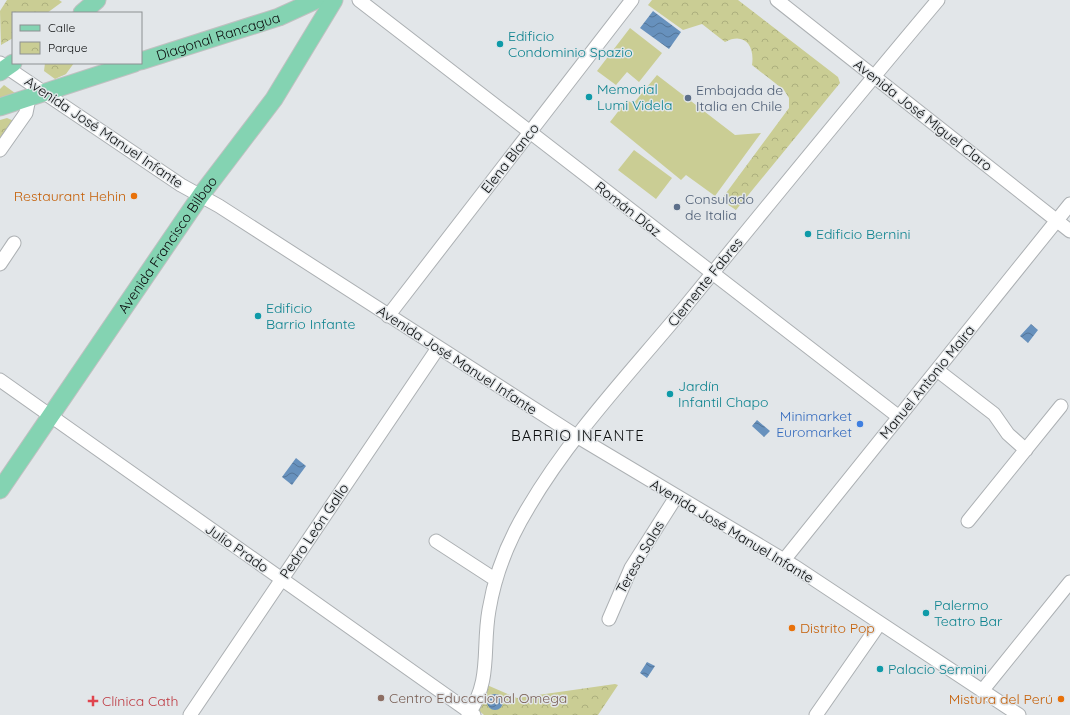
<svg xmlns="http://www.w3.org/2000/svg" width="1070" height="715" font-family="Quicksand,sans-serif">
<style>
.grass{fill:#cacd94}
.park{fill:url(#park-crowns)}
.water{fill:url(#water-waves)}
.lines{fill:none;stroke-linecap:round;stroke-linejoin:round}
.minor-casing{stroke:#acb0b3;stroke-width:15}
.major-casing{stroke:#c0c0c1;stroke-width:19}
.minor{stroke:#fff;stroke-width:13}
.major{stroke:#84d3b2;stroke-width:17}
.culture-dot{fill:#0f9aa8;stroke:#e2e6e9;stroke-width:1.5}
.service-dot{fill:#5c6f8a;stroke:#e2e6e9;stroke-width:1.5}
.food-dot{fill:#e8710a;stroke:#e2e6e9;stroke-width:1.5}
.shop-dot{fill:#3f7fe0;stroke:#e2e6e9;stroke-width:1.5}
.education-dot{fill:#8d6e63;stroke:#e2e6e9;stroke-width:1.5}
.health-dot{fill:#e0444e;stroke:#e2e6e9;stroke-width:1.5}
.labels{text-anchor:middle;stroke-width:3;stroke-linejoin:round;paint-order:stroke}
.street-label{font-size:14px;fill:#0c0e0f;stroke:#e2e6e9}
.culture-label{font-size:14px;fill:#0d838f;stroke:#e2e6e9;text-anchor:start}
.service-label{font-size:14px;fill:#4e5e75;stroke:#e2e6e9;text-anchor:start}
.food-label{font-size:14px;fill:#c56008;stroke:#e2e6e9;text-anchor:end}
.shop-label{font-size:14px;fill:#366cbe;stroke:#e2e6e9;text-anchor:end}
.education-label{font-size:14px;fill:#785e54;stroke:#e2e6e9;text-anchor:start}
.health-label{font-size:14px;fill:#be3a42;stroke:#e2e6e9;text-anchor:start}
.neighbourhood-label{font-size:15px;letter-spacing:1px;fill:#0c0e0f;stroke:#e2e6e9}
</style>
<defs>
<pattern id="park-crowns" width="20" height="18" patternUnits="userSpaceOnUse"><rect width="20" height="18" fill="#cacd94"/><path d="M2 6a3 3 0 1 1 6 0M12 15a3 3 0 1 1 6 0" fill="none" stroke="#acaf7e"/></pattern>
<pattern id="water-waves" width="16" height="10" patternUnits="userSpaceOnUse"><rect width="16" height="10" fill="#6791bd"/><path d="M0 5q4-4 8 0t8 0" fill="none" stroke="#537598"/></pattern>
</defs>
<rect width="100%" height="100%" fill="#e2e6e9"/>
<!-- grass -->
<path class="grass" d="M630,28l32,25 -23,29 -12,-10 -11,13 -19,-14z
M657,75l78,60 26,-2 -46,63 -29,-21 -5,5 -71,-58 17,-22 6,4z
M4,85l15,11 -19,6v-13z
M634,150l38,28 -16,21 -38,-29z"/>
<!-- park -->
<path class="park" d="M7,0h52l3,2 -15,11h-34v25l-12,7 -1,-34z
M652,0h86l100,77 2,6 -104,127 -15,-10 68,-92v-10l-5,-8 -32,-25c3,-20 -8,-33 -27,-23l-23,-18 -19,6 -35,-25z
M45,63h29l-8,11 -11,5 -11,-8z
M7,118l7,3 -14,21v-22z
M615,684l3,1 -20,30h-114l-7,-6 10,-24 30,13z"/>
<!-- water -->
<path class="water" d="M653,11l28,21 -12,17 -29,-21z
M1031,324l7,6 -10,13 -8,-7z
M757,420l13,11 -6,6 -12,-11z
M296,458l10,8 -14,19 -10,-8z
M647,662l8,4 -8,12 -7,-5z
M487 702a8 8 0 1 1 16 0a8 8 0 1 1-16 0Z"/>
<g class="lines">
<!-- minor casing -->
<g class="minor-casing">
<path id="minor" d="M359,0l540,417
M777,0l293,231
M0,63l181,122 38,21 359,231 216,129 225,149
M0,150l26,-37 3,-15
M0,264l14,-21
M388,316l244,-316
M937,370l57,44 14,20 18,16
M0,380l474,335
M968,521l93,-115
M436,541l60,39
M784,560l286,-356
M609,619l22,-51 45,-71
M982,691l88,-109
M190,715l248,-367
M468,715c24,-35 14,-66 21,-105 6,-36 20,-71 39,-102 42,-72 103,-136 156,-200 84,-103 168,-206 254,-308
M816,715l64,-92"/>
</g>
<!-- major casing -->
<g class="major-casing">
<g id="major">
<path d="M82,13l15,-13"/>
<path id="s1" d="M141,61l138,-44 37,-17"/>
<path d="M0,72l13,-9"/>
<path d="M0,107l135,-44"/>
<path id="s2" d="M0,490l201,-295 73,-96 60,-99"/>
</g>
</g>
<!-- minor -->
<use href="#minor" class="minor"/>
<!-- major -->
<use href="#major" class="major"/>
</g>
<!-- markers -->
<g class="culture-dot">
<circle cx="500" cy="44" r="4"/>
<circle cx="589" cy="97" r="4"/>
<circle cx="808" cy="234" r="4"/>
<circle cx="258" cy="316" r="4"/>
<circle cx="670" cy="394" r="4"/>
<circle cx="926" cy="613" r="4"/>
<circle cx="880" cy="669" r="4"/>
</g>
<g class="service-dot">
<circle cx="688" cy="98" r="4"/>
<circle cx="677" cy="207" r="4"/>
</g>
<g class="food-dot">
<circle cx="134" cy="196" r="4"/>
<circle cx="792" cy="628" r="4"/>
<circle cx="1061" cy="699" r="4"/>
</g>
<circle class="shop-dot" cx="860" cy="424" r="4"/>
<circle class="education-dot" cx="381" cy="698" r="4"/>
<path class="health-dot" d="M91 695h4v4h4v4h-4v4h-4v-4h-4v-4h4z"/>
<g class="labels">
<!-- street labels -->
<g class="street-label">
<text dy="5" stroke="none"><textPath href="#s1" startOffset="81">Diagonal Rancagua</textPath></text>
<text transform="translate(923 115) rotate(38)" y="5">Avenida José Miguel Claro</text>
<text transform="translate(104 132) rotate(34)" y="5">Avenida José Manuel Infante</text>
<text transform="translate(510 158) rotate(-52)" y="5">Elena Blanco</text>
<text transform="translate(628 209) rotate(38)" y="5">Román Díaz</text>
<text dy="5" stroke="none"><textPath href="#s2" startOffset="297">Avenida Francisco Bilbao</textPath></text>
<text transform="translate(705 282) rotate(-51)" y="5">Clemente Fabres</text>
<text transform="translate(457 360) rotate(33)" y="5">Avenida José Manuel Infante</text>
<text transform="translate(927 382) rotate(-51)" y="5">Manuel Antonio Maira</text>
<text transform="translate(314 531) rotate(-56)" y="5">Pedro León Gallo</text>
<text transform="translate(732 531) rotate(31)" y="5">Avenida José Manuel Infante</text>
<text transform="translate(237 548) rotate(35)" y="5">Julio Prado</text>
<text transform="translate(640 557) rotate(-60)" y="5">Teresa Salas</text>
</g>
<!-- culture labels -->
<g class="culture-label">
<text x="508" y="41">Edificio<tspan x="508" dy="16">Condominio Spazio</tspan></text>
<text x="597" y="94">Memorial<tspan x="597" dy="16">Lumi Videla</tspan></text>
<text x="816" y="239">Edificio Bernini</text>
<text x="266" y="313">Edificio<tspan x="266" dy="16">Barrio Infante</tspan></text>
<text x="678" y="391">Jardín<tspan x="678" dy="16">Infantil Chapo</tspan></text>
<text x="934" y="610">Palermo<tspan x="934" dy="16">Teatro Bar</tspan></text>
<text x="888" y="674">Palacio Sermini</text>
</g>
<!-- service labels -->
<g class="service-label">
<text x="696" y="95">Embajada de<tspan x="696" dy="16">Italia en Chile</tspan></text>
<text x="685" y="204">Consulado<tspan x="685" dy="16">de Italia</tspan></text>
</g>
<!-- food labels -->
<g class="food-label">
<text x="126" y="201">Restaurant Hehin</text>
<text x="800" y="633" text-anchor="start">Distrito Pop</text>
<text x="1053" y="704">Mistura del Perú</text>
</g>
<!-- shop labels -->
<g class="shop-label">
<text x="852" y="421">Minimarket<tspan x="852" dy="16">Euromarket</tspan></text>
</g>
<!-- education labels -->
<g class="education-label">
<text x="389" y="703">Centro Educacional Omega</text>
</g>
<!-- health labels -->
<g class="health-label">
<text x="102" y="706">Clínica Cath</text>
</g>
<!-- neighbourhood labels -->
<g class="neighbourhood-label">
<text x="578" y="441">BARRIO INFANTE</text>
</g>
</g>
<!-- legend -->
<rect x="12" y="12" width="130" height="52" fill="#e2e6e9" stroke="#8c9092"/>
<rect x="20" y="25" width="20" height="6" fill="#84d3b2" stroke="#8c9092"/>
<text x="48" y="32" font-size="12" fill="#0c0e0f">Calle</text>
<rect x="20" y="42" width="20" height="12" fill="url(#park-crowns)" stroke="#8c9092"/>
<text x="48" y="52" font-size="12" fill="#0c0e0f">Parque</text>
</svg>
